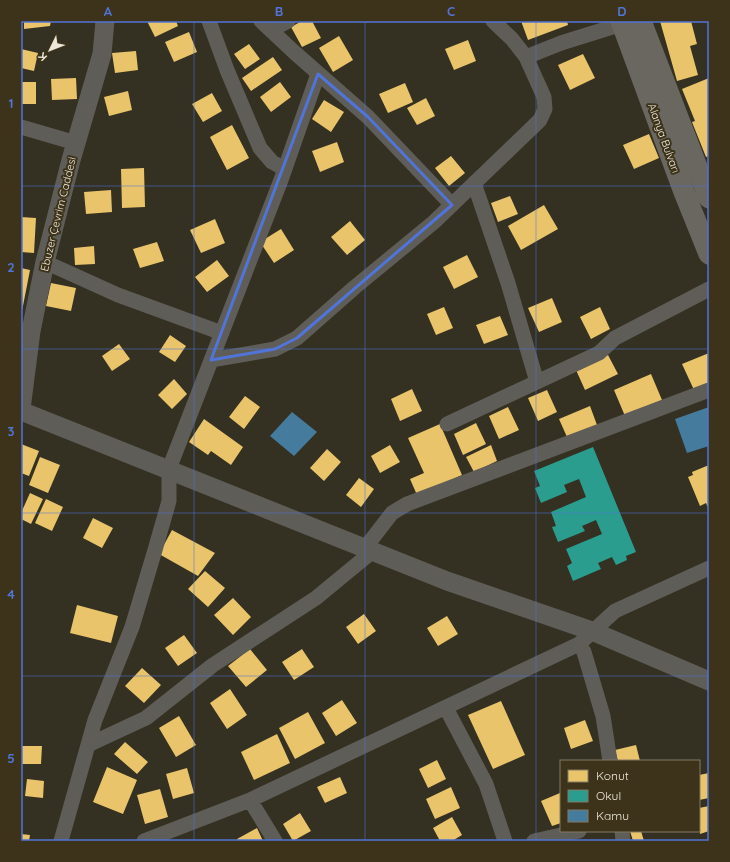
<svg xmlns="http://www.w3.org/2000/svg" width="730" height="862" font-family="Quicksand,sans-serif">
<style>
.homes{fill:#e9c46a}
.schools{fill:#2a9d8f}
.public{fill:#457b9d}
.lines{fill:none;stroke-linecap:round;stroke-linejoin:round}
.minor{stroke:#5f5d58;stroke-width:15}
.tertiary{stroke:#5f5d58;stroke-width:19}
.secondary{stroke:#6a6660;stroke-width:21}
.marked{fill:none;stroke:#5174d8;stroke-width:3;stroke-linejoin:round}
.grid{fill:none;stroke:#5174d8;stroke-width:1;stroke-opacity:0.55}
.labels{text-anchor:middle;stroke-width:4;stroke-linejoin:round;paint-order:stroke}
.street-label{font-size:11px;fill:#ede7d8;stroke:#3c331a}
.neatline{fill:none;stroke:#5174d8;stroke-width:1.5}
.grid-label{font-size:13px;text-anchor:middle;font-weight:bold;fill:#5174d8}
</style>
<rect width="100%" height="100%" fill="#343022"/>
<!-- homes -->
<path class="homes" d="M24,21h27l-1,5 -26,3z
M147,21h29l2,5 -23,11z
M302,21h10l9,17 -19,9 -11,-20z
M521,21h46l1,4 -40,15z
M660,21h31l6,23 -7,2 8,29 -21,6z
M189,32l8,20 -23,10 -9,-20z
M339,36l14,24 -20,12 -14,-24z
M468,40l8,21 -22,9 -9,-21z
M249,44l11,15 -15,10 -11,-15z
M21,49l17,4 -4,18 -13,-3z
M136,51l2,19 -23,3 -3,-20z
M583,54l12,24 -25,12 -12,-25z
M273,57l9,13 -31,21 -9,-13z
M76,78l1,21 -25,1 -1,-21z
M709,78v78l-3,1 -14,-35 3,-1 -13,-32z
M21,82h15v22h-15z
M280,82l11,15 -20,15 -11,-15z
M405,83l8,19 -25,11 -9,-19z
M128,91l4,19 -23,6 -5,-19z
M212,93l10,18 -19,11 -11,-18z
M426,98l9,18 -18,9 -10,-17z
M324,100l20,12 -13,20 -19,-13z
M232,125l17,33 -22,12 -17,-33z
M649,134l10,24 -25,11 -11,-24z
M337,142l7,20 -24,10 -8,-21z
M451,156l14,17 -16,13 -14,-18z
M144,168l1,39 -23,1 -1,-39z
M111,190l1,22 -26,2 -2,-22z
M510,196l8,18 -20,8 -7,-19z
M544,205l14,24 -37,21 -13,-24z
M21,217l15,1 -2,35 -13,-1z
M215,219l10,24 -24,10 -11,-23z
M350,221l15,19 -18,15 -16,-18z
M281,229l13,21 -20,13 -14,-21z
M157,242l7,19 -24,7 -7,-19z
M94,246l1,18 -20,1 -1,-17z
M467,255l11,22 -24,12 -11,-22z
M217,260l12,16 -22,16 -12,-15z
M21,268l9,2 -8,41h-1z
M51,283l25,5 -5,23 -25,-5z
M552,298l10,24 -23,10 -11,-24z
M444,307l9,21 -17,7 -9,-21z
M600,307l10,22 -19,10 -11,-22z
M500,316l8,19 -24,9 -8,-19z
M170,335l16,11 -11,16 -16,-10z
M119,344l11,15 -18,12 -10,-15z
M709,353v31l-15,6 -12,-26z
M608,355l10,19 -33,16 -9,-20z
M651,374l11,26 -37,16 -11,-26z
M174,379l13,15 -15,15 -14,-14z
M412,389l10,22 -22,10 -9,-22z
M547,390l10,22 -19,9 -10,-23z
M245,396l15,11 -16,22 -15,-12z
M590,406l7,19 -30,12 -8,-18z
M508,407l11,23 -20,9 -10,-23z
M204,419l39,28 -12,18 -20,-14 -3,4 -19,-13z
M476,423l10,21 -23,11 -9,-21z
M440,424l22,51 -45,20 -7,-16 14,-6 -16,-35z
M21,444l18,7 -10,25 -8,-3z
M390,445l10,17 -20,11 -9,-17z
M491,445l6,16 -23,11 -8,-15z
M327,449l14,13 -17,19 -14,-13z
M40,457l20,8 -12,28 -19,-8z
M709,465v43h-1l-2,-5 -6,3 -12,-29 5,-2 -1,-3z
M359,478l15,11 -13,18 -15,-12z
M30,493l13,6 -12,25 -10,-5v-6z
M46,499l17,8 -11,24 -17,-8z
M93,518l20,10 -11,20 -19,-10z
M172,530l43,23 -17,23 -39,-22z
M205,571l20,17 -17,19 -20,-18z
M233,598l18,19 -18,18 -19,-20z
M77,605l41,11 -7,27 -41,-10z
M364,614l12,17 -18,13 -12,-17z
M447,616l11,18 -20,12 -11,-18z
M184,635l13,18 -19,13 -13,-18z
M250,649l17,21 -21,17 -18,-21z
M302,649l12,18 -20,13 -12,-18z
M142,668l19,17 -17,18 -19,-17z
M230,689l17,26 -20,14 -17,-26z
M342,700l15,23 -21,13 -14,-23z
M501,701l24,54 -32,14 -25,-54z
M308,712l17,31 -30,16 -16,-31z
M179,716l17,29 -20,12 -17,-29z
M585,720l8,21 -22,8 -7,-21z
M277,734l13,29 -36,17 -13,-28z
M125,742l23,20 -11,12 -23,-20z
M636,745l4,16h-22l-3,-11z
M21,746h21l-1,18h-20z
M437,760l9,19 -18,9 -9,-19z
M107,767l30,13 -14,34 -30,-12z
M187,768l7,25 -21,6 -7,-25z
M709,773v25l-10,2v-25z
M340,777l7,16 -22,10 -8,-16z
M27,779l17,2 -1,17 -18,-2z
M451,787l9,21 -25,11 -9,-20z
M160,789l8,28 -23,7 -8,-29z
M560,793l1,30 -9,3 -11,-25z
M709,806v25l-9,3 -1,-26z
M300,813l11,18 -18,10 -10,-17z
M452,817l10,18 -10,6h-12l-7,-13z
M257,828l6,13h-25l-1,-2z
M630,831h11l3,10h-11z
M21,834l9,1 -1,6h-8z"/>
<!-- schools -->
<path class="schools" d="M593,447l43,105 -10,4 1,4 -11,5 -4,-8 -14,6 3,6 -28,12 -6,-15 5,-3 -6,-14 36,-15 -6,-14 -14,6 3,5 -27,11 -6,-15 4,-1 -5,-14 35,-15 -7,-18 -15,6 3,7 -26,11 -6,-15 5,-2 -6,-15z"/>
<!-- public -->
<path class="public" d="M709,407v39l-22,7 -12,-34z
M292,412l25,20 -23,24 -24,-20z"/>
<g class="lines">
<!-- minor -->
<path class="minor" d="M209,21l18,49 33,78 12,14 13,7
M261,21l33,31 74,65 84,88
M271,30l17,-9
M526,57l35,-14 61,-19
M21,127l55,16
M474,183l34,100 29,99
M45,262l73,33 104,38
M211,360l64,-11 22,-11 58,-51 79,-65 106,-102 5,-11 -1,-12 -18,-40 -14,-18 -19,-18
M447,424l152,-71 16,-15 94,-49
M365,548l27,-35 15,-9 302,-114
M579,644l5,8 19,64 7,45
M446,708l40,76 19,57
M88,745l58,-27 67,-53 103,-67 57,-47
M250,800l25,41
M622,831l1,10
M61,841l34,-121 37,-93 23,-77 14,-49v-32l112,-289 37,-106
M144,841l106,-41 329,-156 36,-33 94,-43
M534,841l45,-10"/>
<!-- tertiary -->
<path class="tertiary" d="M21,409l10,-78 14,-69 26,-102 31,-106 3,-33
M21,411l426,170 145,50 117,50"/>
<!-- secondary -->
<path class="secondary" d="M621,21l63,171 25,62
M641,21l68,177"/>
</g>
<!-- marked area -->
<path class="marked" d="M318,74l50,43 84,88 -155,133 -22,11 -64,11z"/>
<!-- grid -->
<path class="grid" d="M194,21v820M365,21v820M536,21v820M21,186h688M21,349h688M21,513h688M21,676h688"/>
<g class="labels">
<!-- street labels -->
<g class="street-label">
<text transform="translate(664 138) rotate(70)" y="4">Alanya Bulvarı</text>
<text transform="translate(58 214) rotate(-76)" y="4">Ebuzer Çevrim Caddesi</text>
</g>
</g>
<!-- border -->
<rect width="730" height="862" fill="none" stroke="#3c331a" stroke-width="44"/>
<!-- legend -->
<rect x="560" y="760" width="140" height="72" fill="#3c331a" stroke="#837b66"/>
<rect x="568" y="770" width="20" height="12" fill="#e9c46a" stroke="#837b66"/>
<text x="596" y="780" font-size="12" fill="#ede7d8">Konut</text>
<rect x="568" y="790" width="20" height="12" fill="#2a9d8f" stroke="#837b66"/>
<text x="596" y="800" font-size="12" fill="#ede7d8">Okul</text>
<rect x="568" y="810" width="20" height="12" fill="#457b9d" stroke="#837b66"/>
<text x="596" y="820" font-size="12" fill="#ede7d8">Kamu</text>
<!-- north arrow -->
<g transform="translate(50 50) rotate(227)" stroke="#3c331a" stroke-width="3" paint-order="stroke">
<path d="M0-3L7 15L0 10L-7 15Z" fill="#ede7d8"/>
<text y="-6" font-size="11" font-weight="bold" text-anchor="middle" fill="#ede7d8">K</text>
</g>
<rect x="22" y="22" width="686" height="818" class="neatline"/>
<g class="grid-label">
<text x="108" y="16">A</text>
<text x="279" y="16">B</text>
<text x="451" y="16">C</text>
<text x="622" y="16">D</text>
<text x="11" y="108">1</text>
<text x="11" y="272">2</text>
<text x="11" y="436">3</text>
<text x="11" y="599">4</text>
<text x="11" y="763">5</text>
</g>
</svg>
